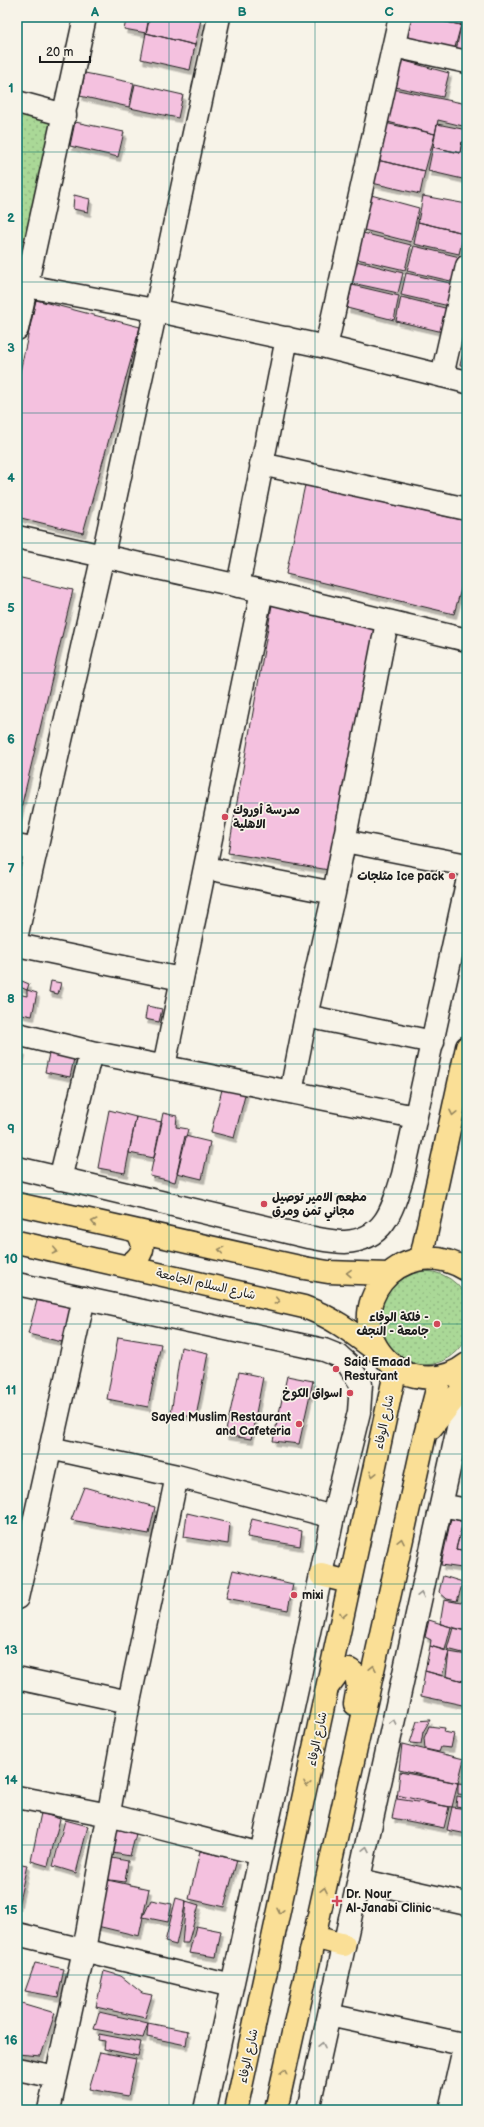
<svg xmlns="http://www.w3.org/2000/svg" width="484" height="2127" font-family="'Balsamiq Sans','Playpen Sans Arabic',sans-serif">
<style>
.green{fill:url(#green-dots);stroke:#637a5a}
.building{fill:#f4c1df;stroke:#1c1c1c;filter:url(#shadow)}
.lines{fill:none;stroke-linecap:round;stroke-linejoin:round}
.minor-casing{stroke:#1c1c1c;stroke-width:25}
.major-casing{stroke:#1c1c1c;stroke-width:25}
.minor{stroke:#f7f3e8;stroke-width:22}
.major{stroke:#fadf96;stroke-width:22}
.oneway{stroke:#96875f}
.oneway2{stroke:#94928c}
.grid{fill:none;stroke:#0f766e;stroke-width:1;stroke-opacity:0.55}
.poi-dot{fill:#d1495b;stroke:#f7f3e8;stroke-width:1.5}
.labels{text-anchor:middle;stroke-width:3.5;stroke-linejoin:round;paint-order:stroke}
.poi-label{font-size:12px;font-weight:bold;fill:#1c1c1c;stroke:#f7f3e8;text-anchor:start}
.street-label{font-size:12px;fill:#1c1c1c;stroke:#f7f3e8}
.neatline{fill:none;stroke:#0f766e;stroke-width:1.5}
.grid-label{font-size:13px;text-anchor:middle;font-weight:bold;fill:#0f766e}
</style>
<defs>
<pattern id="green-dots" width="8" height="8" patternUnits="userSpaceOnUse"><rect width="8" height="8" fill="#aad897"/><path d="M2 2h.1M6 6h.1" fill="none" stroke="#92b982" stroke-width="1.8" stroke-linecap="round"/></pattern>
<filter id="shadow"><feDropShadow dx="2.5" dy="4.5" stdDeviation="0" flood-color="#0004"/></filter>
</defs>
<rect width="100%" height="100%" fill="#f7f3e8"/>
<filter id="ink" filterUnits="userSpaceOnUse"><feTurbulence type="fractalNoise" baseFrequency=".025" numOctaves="2"/><feDisplacementMap in="SourceGraphic" scale="8" xChannelSelector="R" yChannelSelector="G"/><feConvolveMatrix kernelMatrix="1 2 1 2 8 2 1 2 1" color-interpolation-filters="sRGB"/></filter>
<g filter="url(#ink)">
<!-- green -->
<path class="green" d="M17,102l48,13 -48,214z
M377 1318a47 47 0 1 1 94 0a47 47 0 1 1-94 0Z"/>
<!-- building -->
<path class="building" d="M127,17h22l-3,16 -22,-4z
M150,17h37l14,3 -6,25 -49,-12z
M410,17h12l39,8 -7,26 -48,-12z
M422,17h40l-1,8z
M461,25l6,1v27l-11,-2z
M146,33l49,12 -5,25 -49,-11z
M401,60l48,13 -6,24 -48,-10z
M85,73l49,10 -5,24 -49,-11z
M135,84l48,11 -5,23 -48,-10z
M393,89l74,15v23l-29,-7 -3,14 -51,-13z
M75,122l49,10 -6,25 -48,-11z
M385,123l50,11 -10,37 -48,-11z
M437,124l30,6v13l-5,-1 -2,11 -27,-6z
M462,142l5,1v37l-39,-9 5,-24 27,6z
M377,160l48,11 -5,23 -48,-11z
M74,195l16,4 -2,13 -15,-3z
M371,195l48,13 -8,34 -47,-12z
M423,196l44,8v19l-3,10 -46,-11z
M418,222l46,11 -5,21 -45,-10z
M363,233l48,12 -6,25 -48,-11z
M414,246l46,11 -5,25 -48,-11z
M356,261l47,12 -5,20 -46,-10z
M406,273l48,11 -5,22 -48,-11z
M352,285l47,11 -5,24 -47,-12z
M401,297l48,12 -6,23 -47,-11z
M36,300l104,27 -57,206 -66,-16v-132z
M466,339h1v27l-7,-1z
M305,485l162,36v47l-13,46 -168,-40z
M17,577l56,13 -56,235z
M272,605l113,27 -56,238 -101,-17z
M22,981l7,3 -2,6 -7,-3z
M51,981l10,2 -3,11 -9,-2z
M17,987h3l-2,7 9,2v-6l10,3 -5,23 -15,-3z
M147,1006l15,3 -3,13 -14,-3z
M17,1049l6,2 -6,27z
M50,1049l25,5 -5,23 -25,-5z
M224,1082l23,6 -13,50 -23,-6z
M109,1110l27,7 -11,56 -27,-5z
M163,1113l14,3 -1,11 12,2 -13,53 -25,-6z
M136,1117l26,5 -8,36 -25,-5z
M185,1136l25,6 -8,37 -25,-6z
M38,1297l34,8 -10,37 -34,-8z
M118,1337l43,7 -13,63 -41,-8z
M181,1347l27,6 -12,64 -25,-3z
M239,1372l24,5 -12,62 -26,-4z
M287,1376l26,5 -14,63 -26,-3z
M84,1487l71,20 -6,27 -78,-14z
M187,1513l43,10 -2,21 -44,-7z
M451,1518l12,4 -7,27 11,2 -5,17 -21,-3z
M252,1519l50,12 -2,15 -53,-9z
M463,1522l4,1v28l-11,-2z
M233,1570l60,14 -5,26 -62,-12z
M443,1576l20,6 -6,19 -10,-2 -8,-7z
M464,1598l3,1v32l-27,-7 4,-24 17,3z
M429,1620l22,7 -6,23 -15,-4 1,-6 -6,-3z
M453,1628l14,3v23l-20,-5z
M430,1646l19,6 -7,24 -17,-5z
M449,1652l18,3v27l-21,-6z
M425,1671l42,11v24l-46,-10z
M430,1720l-7,12 -2,12 -11,-1 7,-22z
M429,1726l16,2 -1,4 10,2 -3,14 -10,-1 -2,5 -14,-3 -1,-11z
M402,1744l62,15 -6,24 -59,-13z
M400,1772l58,11 -6,24 -55,-8z
M458,1783l9,1v11l-9,-1z
M397,1795l52,12 -5,21 -52,-10z
M457,1796l10,2v10l-11,-2z
M452,1807l15,2v25l-20,-4z
M41,1813l19,6 -12,47 -17,-5z
M65,1820l23,6 -12,47 -23,-7z
M113,1828l23,6 -6,22 -23,-4z
M200,1851l37,9 -13,47 -35,-8z
M107,1857l21,4 -3,21 -22,-3z
M17,1863l10,2 -9,41h-1z
M103,1879l46,10 -10,47 -46,-11z
M176,1898l10,3 -10,44 -11,-3z
M151,1900l21,4 -4,18 -25,-5z
M186,1901l13,4 -11,38h-6z
M196,1926l25,5 -5,26 -27,-4z
M35,1963l29,6 -6,28 -33,-6z
M104,1971l17,5 21,17 10,2 -7,23 -49,-11z
M18,2002l37,11 -14,43 -24,-2z
M99,2012l49,11 -5,15 -49,-9z
M148,2023l40,8 -2,14 -39,-8z
M99,2034l42,8 -3,14 -34,-7 1,-8 -7,-1z
M100,2052l36,7 -8,37 -39,-7z"/>
<g class="lines">
<!-- minor casing -->
<g class="minor-casing">
<path id="minor" d="M394,46l73,16
M17,102l48,13
M27,286l127,24 172,37 141,35
M17,329l68,-312
M326,347l74,-330
M442,376l25,-110
M261,464l206,45
M17,537l245,54 205,49
M238,586l49,-248
M345,841l122,24
M17,846l19,4
M206,868l128,25
M17,934l86,-379 116,-538
M17,945l164,34
M306,1016l127,26
M17,1034l74,18 324,65
M164,1066l98,-475
M291,1092l15,-76 28,-123 53,-271
M17,1168l291,69c12,2 25,5 37,5 41,-2 48,-35 58,-67l64,-292
M60,1179l31,-127
M17,1284l307,66 15,6 9,8 13,20 -2,28 -26,105 -34,163 -94,430
M50,1448l127,28 156,41
M441,1505l26,5
M17,1598l67,-300
M17,1678l112,24
M17,1797l92,18 152,39
M359,1880l108,24
M17,1934l215,52
M329,2015l138,30
M17,2069l39,8
M49,2110l35,-160 45,-248 48,-226
M308,2110l150,-682 9,-22
M450,2110l15,-66"/>
</g>
<!-- major casing -->
<g class="major-casing">
<path id="major" d="M17,1204l287,64 24,4 60,2
M17,1242l287,65c33,12 51,28 79,49
M421,1258l46,-211
M127,1266c15,-9 21,-20 9,-35
M467,1270c-68,-42 -132,42 -78,92 8,7 16,12 26,14 19,4 37,0 52,-12
M431,1428l36,-45
M321,1575l28,7
M329,1685l11,-15h10l6,5 2,12 -3,17
M314,1937l30,8
M236,2110l160,-742
M276,2110l148,-671 16,-61"/>
</g>
<!-- minor -->
<use href="#minor" class="minor"/>
<!-- major -->
<use href="#major" class="major"/>
</g>
<!-- one-way arrows -->
<defs><path id="oneway-chevron" d="M-2-3.5L2.5 0L-2 3.5" fill="none" stroke-width="1.6" stroke-linecap="round" stroke-linejoin="round"/></defs>
<g class="oneway">
<use href="#oneway-chevron" transform="translate(453 1113) rotate(102)"/>
<use href="#oneway-chevron" transform="translate(94 1222) rotate(-167)"/>
<use href="#oneway-chevron" transform="translate(221 1250) rotate(-168)"/>
<use href="#oneway-chevron" transform="translate(55 1251) rotate(12)"/>
<use href="#oneway-chevron" transform="translate(349 1273) rotate(-178)"/>
<use href="#oneway-chevron" transform="translate(277 1301) rotate(13)"/>
<use href="#oneway-chevron" transform="translate(373 1474) rotate(102)"/>
<use href="#oneway-chevron" transform="translate(401 1541) rotate(-78)"/>
<use href="#oneway-chevron" transform="translate(343 1615) rotate(101)"/>
<use href="#oneway-chevron" transform="translate(373 1668) rotate(-78)"/>
<use href="#oneway-chevron" transform="translate(307 1784) rotate(102)"/>
<use href="#oneway-chevron" transform="translate(324 1890) rotate(-78)"/>
<use href="#oneway-chevron" transform="translate(280 1911) rotate(102)"/>
<use href="#oneway-chevron" transform="translate(284 2072) rotate(-78)"/>
</g>
<g class="oneway2">
<use href="#oneway-chevron" transform="translate(421 1595) rotate(-78)"/>
<use href="#oneway-chevron" transform="translate(393 1722) rotate(-78)"/>
<use href="#oneway-chevron" transform="translate(366 1849) rotate(-78)"/>
<use href="#oneway-chevron" transform="translate(322 2045) rotate(-78)"/>
</g>
</g>
<!-- grid -->
<path class="grid" d="M169,17v2093M315,17v2093M17,152h450M17,282h450M17,413h450M17,543h450M17,673h450M17,803h450M17,933h450M17,1064h450M17,1194h450M17,1324h450M17,1454h450M17,1584h450M17,1714h450M17,1845h450M17,1975h450"/>
<!-- markers -->
<g class="poi-dot">
<circle cx="225" cy="817" r="4"/>
<circle cx="452" cy="876" r="4"/>
<circle cx="264" cy="1204" r="4"/>
<circle cx="437" cy="1324" r="4"/>
<circle cx="336" cy="1369" r="4"/>
<circle cx="350" cy="1393" r="4"/>
<circle cx="299" cy="1424" r="4"/>
<circle cx="294" cy="1595" r="4"/>
<path d="M335 1895h4v4h4v4h-4v4h-4v-4h-4v-4h4z"/>
</g>
<g class="labels">
<!-- poi labels -->
<g class="poi-label">
<text x="233" y="814">مدرسة أوروك<tspan x="233" dy="14">الاهلية</tspan></text>
<text x="444" y="880" text-anchor="end">مثلجات Ice pack</text>
<text x="272" y="1201">مطعم الامير توصيل<tspan x="272" dy="14">مجاني تمن ومرق</tspan></text>
<text x="429" y="1321" text-anchor="end">فلكة الوفاء -<tspan x="429" dy="14">جامعة - النجف</tspan></text>
<text x="344" y="1366">Said Emaad<tspan x="344" dy="14">Resturant</tspan></text>
<text x="342" y="1397" text-anchor="end">اسواق الكوخ</text>
<text x="291" y="1421" text-anchor="end">Sayed Muslim Restaurant<tspan x="291" dy="14">and Cafeteria</tspan></text>
<text x="302" y="1599">mixi</text>
<text x="346" y="1898">Dr. Nour<tspan x="346" dy="14">Al-Janabi Clinic</tspan></text>
</g>
<!-- street labels -->
<g class="street-label">
<text transform="translate(206 1284) rotate(13)" y="4">شارع السلام الجامعة</text>
<text transform="translate(384 1422) rotate(-78)" y="4">شارع الوفاء</text>
<text transform="translate(317 1739) rotate(-78)" y="4">شارع الوفاء</text>
<text transform="translate(248 2056) rotate(-78)" y="4">شارع الوفاء</text>
</g>
</g>
<!-- margin -->
<rect width="484" height="2127" fill="none" stroke="#f7f3e8" stroke-width="44"/>
<!-- scale -->
<path d="M40 56v6h50v-6" fill="none" stroke="#1c1c1c" stroke-width="2"/>
<text x="46" y="56" font-size="12" fill="#1c1c1c" stroke="#f7f3e8" stroke-width="3" paint-order="stroke">20 m</text>
<rect x="22" y="22" width="440" height="2083" class="neatline"/>
<g class="grid-label">
<text x="95" y="16">A</text>
<text x="242" y="16">B</text>
<text x="389" y="16">C</text>
<text x="11" y="92">1</text>
<text x="11" y="222">2</text>
<text x="11" y="352">3</text>
<text x="11" y="482">4</text>
<text x="11" y="612">5</text>
<text x="11" y="743">6</text>
<text x="11" y="873">7</text>
<text x="11" y="1003">8</text>
<text x="11" y="1133">9</text>
<text x="11" y="1263">10</text>
<text x="11" y="1394">11</text>
<text x="11" y="1524">12</text>
<text x="11" y="1654">13</text>
<text x="11" y="1784">14</text>
<text x="11" y="1914">15</text>
<text x="11" y="2044">16</text>
</g>
</svg>
